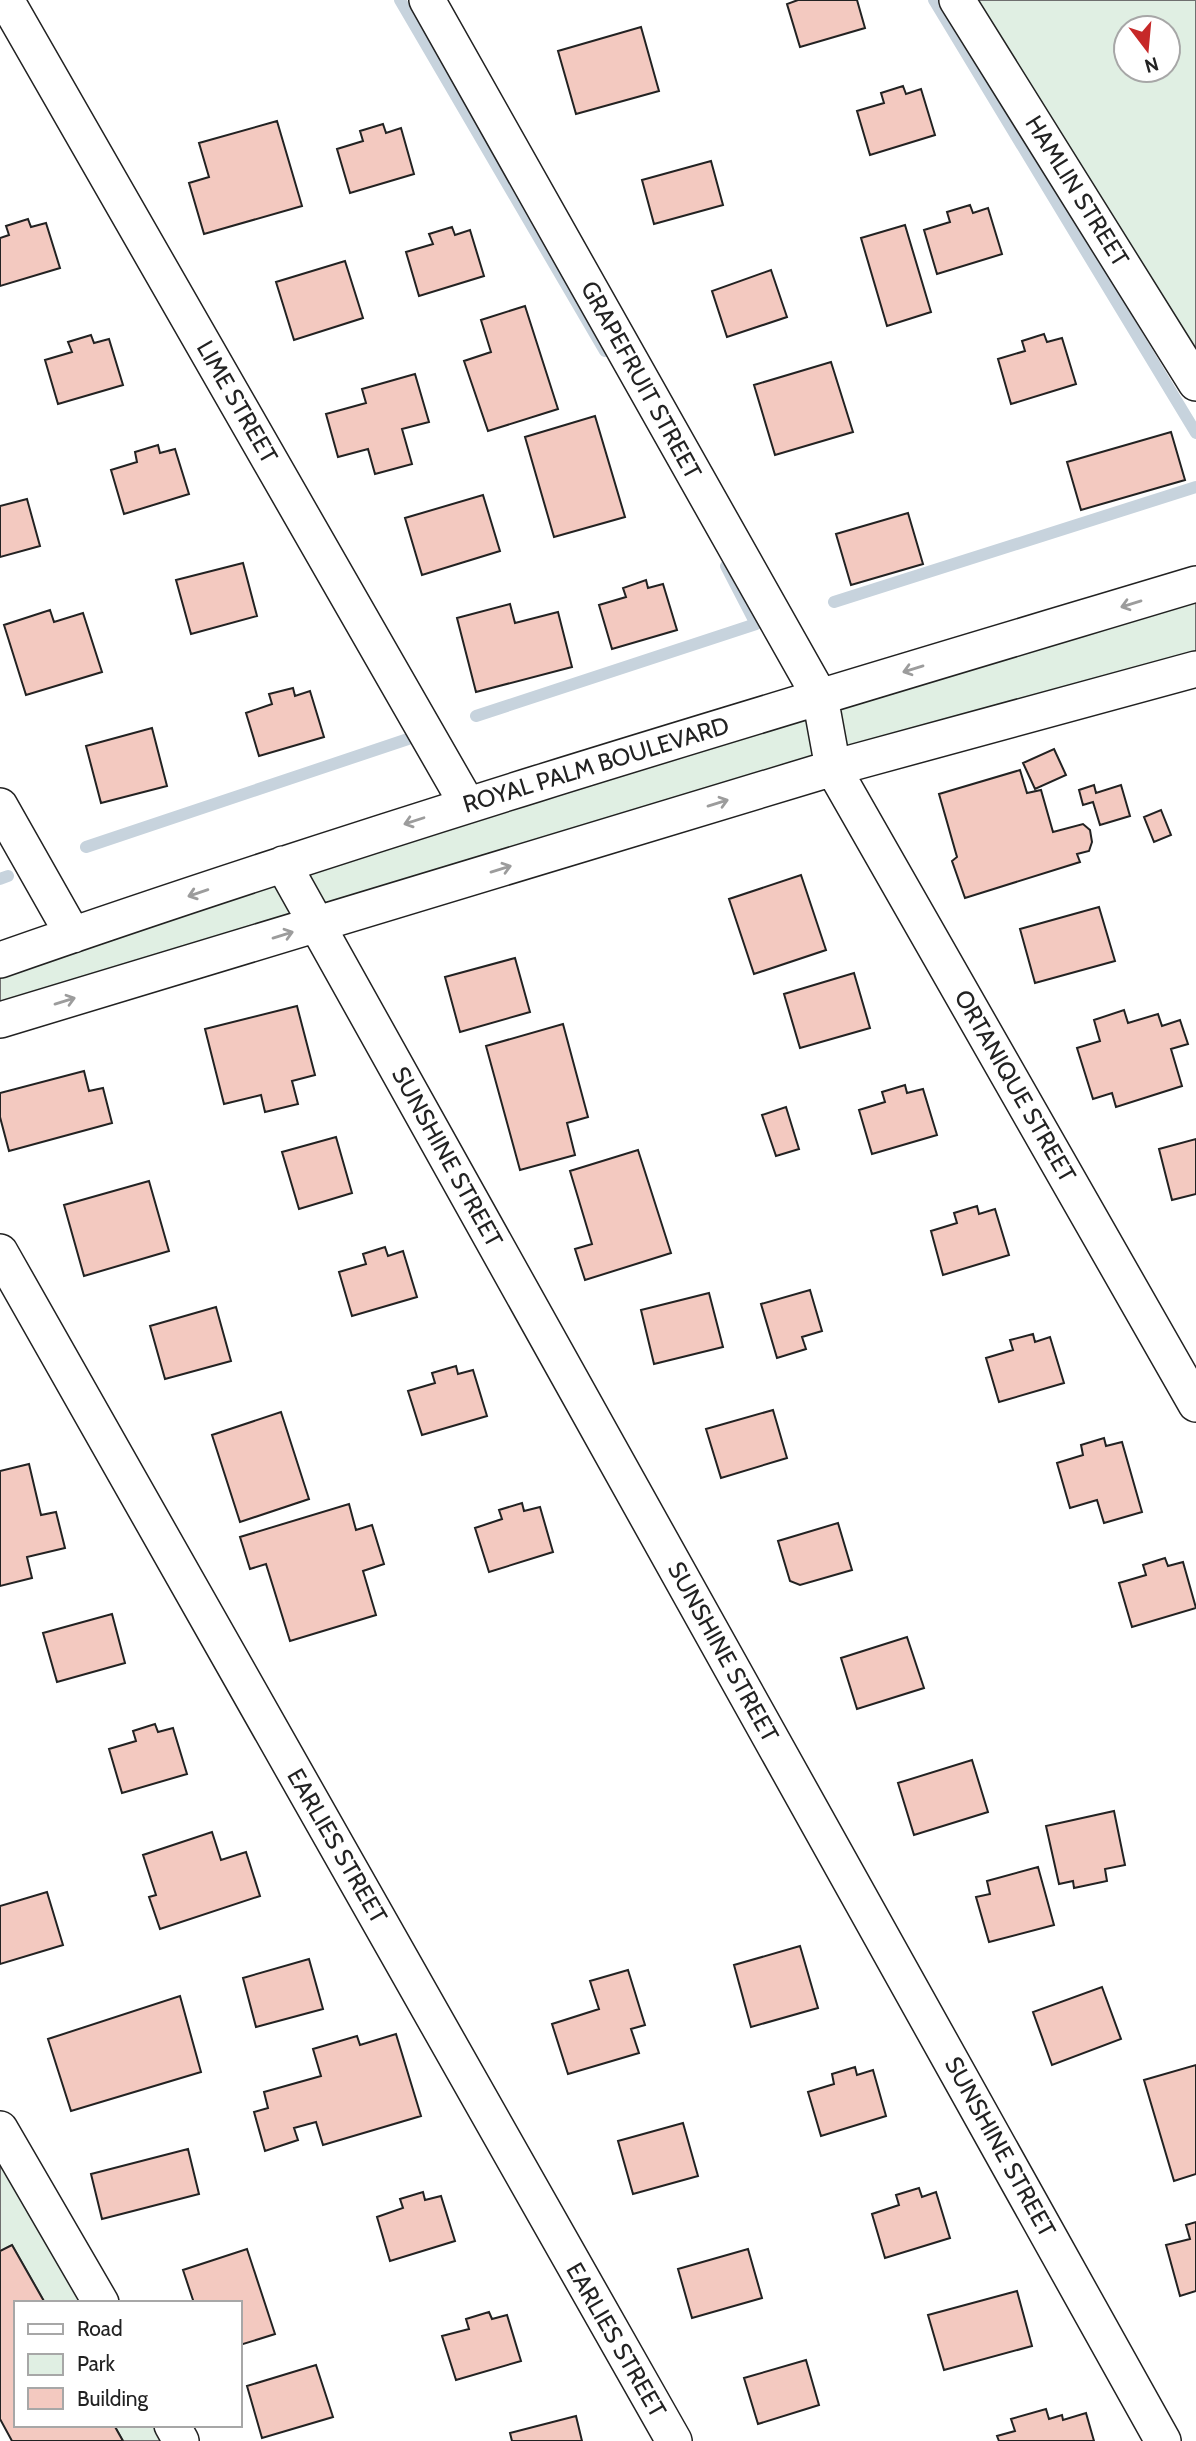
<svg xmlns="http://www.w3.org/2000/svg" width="1196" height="2441" font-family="Cabin,sans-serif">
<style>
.green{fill:#e0efe3;stroke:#6f6f6f;stroke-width:2;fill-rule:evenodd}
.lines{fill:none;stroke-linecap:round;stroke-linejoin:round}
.stream{stroke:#c7d3dd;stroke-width:12}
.building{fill:#f3c9c0;stroke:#222;stroke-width:2}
.minor-casing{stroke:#222;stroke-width:38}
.minor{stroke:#fff;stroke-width:35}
.oneway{stroke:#9c9c9c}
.labels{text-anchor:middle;stroke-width:5;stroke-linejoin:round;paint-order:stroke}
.street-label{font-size:24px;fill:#222;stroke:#fff}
</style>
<rect width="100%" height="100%" fill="#fff"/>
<!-- green -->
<path class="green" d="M957,0h239v383zM1126,28h42v42h-42z
M1196,584v85l-1196,351v-66z
M0,2129l101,174h-56l-33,-58 -12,6z
M114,2425h58l9,16h-58z"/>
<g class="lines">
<!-- stream -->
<path class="stream" d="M400,0l205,351
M934,0l262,433
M834,602l362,-115
M476,716l280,-92 -30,-58
M86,847l322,-108
M0,879l8,-3"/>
</g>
<!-- building -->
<path class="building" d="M798,0h59l8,28 -65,19 -13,-43z
M641,27l18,64 -83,23 -18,-63z
M903,86l3,8 15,-5 14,46 -65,20 -13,-44 27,-8 -3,-10z
M277,121l25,85 -98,28 -15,-51 20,-6 -10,-34z
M383,124l3,9 15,-5 13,46 -64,19 -13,-44 26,-8 -3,-10z
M711,161l12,44 -69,19 -12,-44z
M970,205l3,8 15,-5 14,46 -65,20 -13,-44 26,-8 -3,-10z
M28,219l3,8 15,-4 14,45 -60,18v-48l9,-3 -3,-9z
M905,225l26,87 -44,14 -26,-88z
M452,227l3,8 15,-5 14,46 -65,20 -13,-44 27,-8 -4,-10z
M345,261l18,57 -69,22 -18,-58z
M771,270l16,47 -60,20 -15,-46z
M525,306l33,103 -70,22 -24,-70 27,-9 -10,-32z
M1044,334l3,8 15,-4 14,46 -65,20 -13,-45 27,-8 -3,-10z
M91,335l3,8 15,-4 14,46 -65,19 -13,-44 27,-8 -4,-10z
M831,362l22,70 -78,23 -21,-70z
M415,374l14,48 -27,7 10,35 -37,10 -7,-25 -30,8 -12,-43 40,-11 -4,-14z
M595,416l30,101 -71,20 -29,-100z
M1171,432l14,48 -104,30 -14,-48z
M158,445l2,8 15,-4 14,45 -65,20 -13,-44 26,-8 -2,-10z
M483,495l17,56 -78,24 -17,-57z
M27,499l13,47 -40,11v-51z
M908,513l15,51 -72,21 -15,-51z
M243,563l14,53 -66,18 -15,-54z
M646,580l2,8 15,-4 14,46 -65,19 -13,-44 27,-8 -3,-9z
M510,604l5,19 43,-11 14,55 -96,25 -19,-74z
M50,610l4,12 29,-9 19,59 -76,23 -22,-70z
M293,688l2,8 15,-5 14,46 -65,19 -13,-43 26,-9 -3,-10z
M152,728l15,58 -66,17 -15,-57z
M1054,749l12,26 -31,14 -12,-26z
M1020,770l7,23 14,-3 12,42 30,-8 7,6 2,12 -3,9 -12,3 3,8 -115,36 -13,-37 5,-4 -18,-63z
M1094,785l2,8 25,-8 9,31 -30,9 -7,-23 -10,3 -4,-15z
M1161,810l10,25 -17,7 -10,-25z
M801,875l25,75 -72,24 -25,-75z
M1099,907l16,54 -80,22 -15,-54z
M515,958l15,54 -70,20 -15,-55z
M854,973l16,55 -70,20 -16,-54z
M297,1006l18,69 -23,6 6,23 -33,8 -4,-17 -37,9 -19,-75z
M1124,1010l4,13 30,-9 4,12 18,-6 8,24 -17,5 11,37 -66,21 -4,-14 -19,6 -16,-51 23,-7 -6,-21z
M563,1024l25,93 -21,6 8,32 -55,15 -34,-124z
M84,1071l5,20 14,-3 9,35 -103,28 -9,-34v-24z
M905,1085l2,8 16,-4 14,46 -65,19 -13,-44 26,-8 -3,-10z
M786,1107l13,42 -23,7 -14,-41z
M336,1137l16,56 -53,16 -17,-57z
M1196,1139v55l-24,6 -13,-51z
M638,1150l33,103 -86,27 -10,-31 17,-5 -22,-73z
M149,1181l20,70 -85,25 -20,-71z
M977,1206l2,8 16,-5 14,46 -66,20 -12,-44 26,-8 -3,-10z
M385,1247l3,9 15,-5 14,46 -65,19 -13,-44 27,-8 -3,-10z
M810,1290l12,41 -20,6 4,12 -29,9 -16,-54z
M709,1293l14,54 -69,17 -13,-54z
M216,1307l15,54 -66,18 -15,-53z
M1033,1334l2,8 15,-5 14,46 -65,19 -13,-44 27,-8 -3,-10z
M456,1366l2,8 15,-4 14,46 -65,19 -14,-44 27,-8 -3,-10z
M773,1410l14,48 -66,20 -15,-49z
M281,1412l28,87 -69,23 -28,-87z
M1104,1438l2,8 16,-4 20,70 -38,11 -7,-23 -27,8 -13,-45 26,-8 -2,-10z
M29,1464l12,51 15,-3 9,36 -38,9 5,21 -32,8v-115z
M522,1503l2,8 16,-4 13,45 -64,20 -14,-44 27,-9 -3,-9z
M349,1504l7,26 16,-5 12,39 -21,7 13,44 -86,26 -24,-77 -16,5 -10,-32z
M838,1523l14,47 -52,15 -10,-4 -12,-40z
M1165,1558l3,8 15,-4 13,46 -64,19 -13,-44 27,-8 -3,-10z
M112,1614l13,49 -68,19 -14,-49z
M907,1637l17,51 -67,21 -16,-51z
M155,1724l3,8 15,-4 14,46 -65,19 -13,-44 27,-8 -3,-10z
M972,1760l16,52 -74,23 -16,-52z
M1114,1811l11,54 -20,4 2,12 -33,7 -1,-7 -14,3 -13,-58z
M212,1832l9,28 25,-8 14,44 -100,33 -11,-32 7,-2 -13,-40z
M1038,1867l16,58 -65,17 -13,-45 14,-3 -3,-13z
M47,1892l16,53 -63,19v-58z
M800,1946l18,62 -67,19 -17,-62z
M309,1959l14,50 -67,18 -13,-49z
M628,1970l17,55 -14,4 8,24 -71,21 -16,-50 47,-15 -9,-28z
M1102,1987l19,52 -69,26 -19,-53z
M180,1996l21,76 -130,39 -23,-72z
M396,2034l25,82 -98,29 -7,-23 -22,6 4,12 -33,11 -11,-39 14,-4 -4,-16 57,-16 -8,-27 44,-13 3,9z
M1196,2065v109l-22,7 -30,-101z
M855,2067l2,8 16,-5 13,46 -65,20 -13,-44 26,-8 -2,-10z
M683,2123l15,53 -65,18 -15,-53z
M188,2149l11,45 -97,25 -11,-45z
M919,2188l3,9 14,-5 14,46 -65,20 -13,-44 27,-9 -3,-10z
M423,2192l2,8 16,-4 14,45 -65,20 -13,-44 26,-9 -3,-9z
M1196,2222v69l-16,5 -14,-51 24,-6 -4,-14z
M12,2245l33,58h-29v122h98l9,16h-111l-12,-22v-168z
M247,2249l28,85 -35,11v-42h-46l-11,-33z
M748,2249l14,49 -70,20 -14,-49z
M1017,2291l15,55 -88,24 -16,-55z
M489,2312l3,7 15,-4 14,46 -65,19 -14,-44 27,-7 -3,-10z
M806,2360l13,45 -61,19 -14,-46z
M316,2365l17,52 -71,21 -15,-52z
M1046,2409l3,10 13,-4 1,5 23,-7 8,28h-95l-2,-5 18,-5 -4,-12z
M576,2416l6,25h-70l-2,-8z"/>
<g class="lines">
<!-- minor casing -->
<g class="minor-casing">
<path id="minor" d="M6,0l461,804
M427,0l393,697 13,71 363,636
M957,0l239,383
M0,806l73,129
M283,864l880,1577
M0,960c395,-138 796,-256 1196,-376
M0,1020l833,-252 363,-99
M0,1252l674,1189
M0,2129l101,174
M172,2425l9,16"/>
</g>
<!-- minor -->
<use href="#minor" class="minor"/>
</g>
<!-- one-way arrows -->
<defs><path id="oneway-shaft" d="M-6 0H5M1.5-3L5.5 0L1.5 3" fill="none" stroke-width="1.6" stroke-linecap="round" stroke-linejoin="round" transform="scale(1.75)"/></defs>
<g class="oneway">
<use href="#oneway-shaft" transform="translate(1131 604) rotate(163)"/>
<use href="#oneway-shaft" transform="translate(913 669) rotate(163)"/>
<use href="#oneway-shaft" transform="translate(718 803) rotate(-17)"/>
<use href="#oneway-shaft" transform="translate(414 821) rotate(162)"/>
<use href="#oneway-shaft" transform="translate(501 869) rotate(-17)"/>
<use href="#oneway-shaft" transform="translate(198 893) rotate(161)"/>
<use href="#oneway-shaft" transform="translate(283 935) rotate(-17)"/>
<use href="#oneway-shaft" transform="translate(65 1001) rotate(-17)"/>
</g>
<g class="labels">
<!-- street labels -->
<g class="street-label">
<text transform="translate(1077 191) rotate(58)" y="8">HAMLIN STREET</text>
<text transform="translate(641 380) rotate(61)" y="8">GRAPEFRUIT STREET</text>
<text transform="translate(237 402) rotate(60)" y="8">LIME STREET</text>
<text transform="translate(596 765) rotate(-17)" y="8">ROYAL PALM BOULEVARD</text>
<text transform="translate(1015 1086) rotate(60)" y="8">ORTANIQUE STREET</text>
<text transform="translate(447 1157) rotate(61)" y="8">SUNSHINE STREET</text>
<text transform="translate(723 1652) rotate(61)" y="8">SUNSHINE STREET</text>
<text transform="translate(337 1846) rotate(60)" y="8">EARLIES STREET</text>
<text transform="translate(1000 2147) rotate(61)" y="8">SUNSHINE STREET</text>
<text transform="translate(616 2340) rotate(60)" y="8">EARLIES STREET</text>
</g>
</g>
<!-- legend -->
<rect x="14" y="2301" width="228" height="126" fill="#ffffff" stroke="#a7a7a7" stroke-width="2"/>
<rect x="28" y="2324" width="35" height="10" fill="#ffffff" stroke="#a7a7a7" stroke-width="2"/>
<text x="77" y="2336" font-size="21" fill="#222222">Road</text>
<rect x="28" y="2354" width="35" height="21" fill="#e0efe3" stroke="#a7a7a7" stroke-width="2"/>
<text x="77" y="2371" font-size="21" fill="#222222">Park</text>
<rect x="28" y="2388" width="35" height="21" fill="#f3c9c0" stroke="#a7a7a7" stroke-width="2"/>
<text x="77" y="2406" font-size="21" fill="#222222">Building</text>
<!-- north arrow -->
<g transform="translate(1147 49) rotate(164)"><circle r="33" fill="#ffffff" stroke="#a7a7a7" stroke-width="2"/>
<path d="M0-5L12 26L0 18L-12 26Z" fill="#c62828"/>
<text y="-10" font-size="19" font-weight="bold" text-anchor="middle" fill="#222222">N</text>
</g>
</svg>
